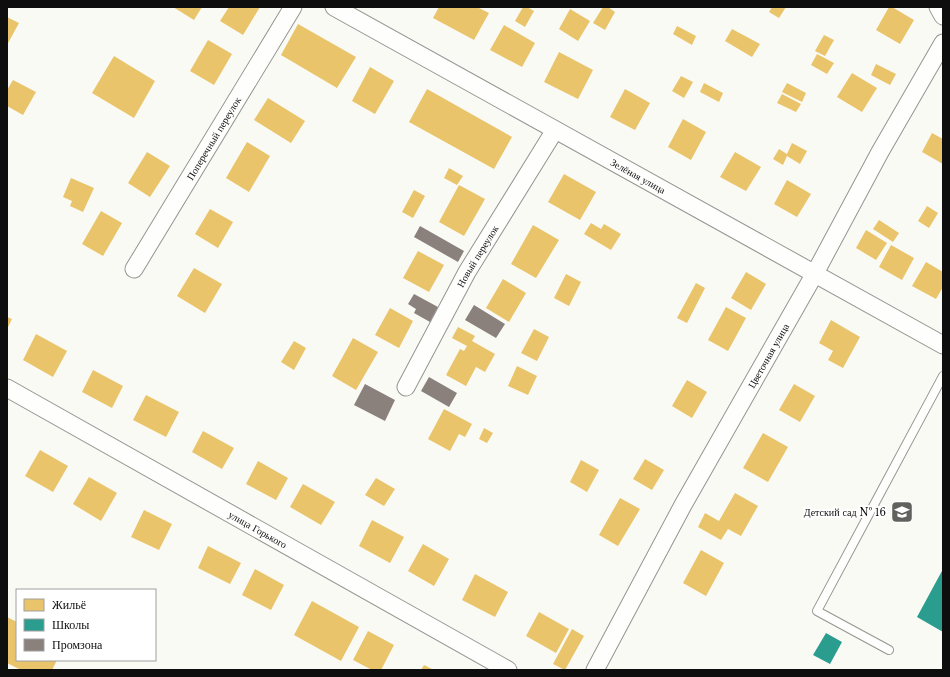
<svg xmlns="http://www.w3.org/2000/svg" width="950" height="677" font-family="'Libre Baskerville',serif">
<style>
.homes{fill:#e9c46a}
.schools{fill:#2a9d8f}
.industry{fill:#8a817c}
.lines{fill:none;stroke-linecap:round;stroke-linejoin:round}
.lane-casing{stroke:#949492;stroke-width:10}
.street-casing{stroke:#949492;stroke-width:19}
.lane{stroke:#fefefd;stroke-width:8}
.street{stroke:#fefefd;stroke-width:17}
.labels{text-anchor:middle;stroke-width:4;stroke-linejoin:round;paint-order:stroke}
.street-label{font-size:10px;fill:#0e0e0e;stroke:#fff}
.poi-label{font-size:10px;fill:#0e0e0e;stroke:#fff;text-anchor:end}
</style>
<rect width="100%" height="100%" fill="#fafaf4"/>
<!-- homes -->
<path class="homes" d="M173,7h29l-8,13z
M229,7h31l-17,28 -23,-14z
M439,7h38l12,6 -15,27 -41,-22z
M523,7h4l7,4 -9,16 -10,-6z
M603,7h5l7,5 -10,18 -12,-7z
M772,7h14l-7,11 -10,-6z
M889,7h3l22,13 -14,24 -24,-14z
M570,9l20,12 -12,20 -19,-12z
M7,17l12,6 -12,22z
M298,24l58,33 -19,31 -56,-33z
M504,25l31,18 -13,24 -32,-17z
M677,26l19,10 -4,9 -19,-11z
M732,29l28,15 -8,13 -27,-16z
M824,35l10,5 -9,16 -10,-5z
M208,40l24,14 -18,31 -24,-14z
M559,52l34,18 -15,29 -34,-17z
M817,54l17,9 -7,11 -16,-9z
M114,56l41,25 -21,37 -42,-25z
M876,64l20,10 -6,11 -19,-10z
M370,67l24,14 -19,33 -23,-13z
M852,73l25,15 -15,24 -25,-15z
M681,76l12,6 -9,16 -12,-7z
M13,80l23,12 -13,23 -16,-9v-16z
M704,83l19,10 -4,9 -19,-10z
M787,83l19,10 -4,9 -20,-10z
M427,89l85,48 -18,32 -85,-47z
M625,89l25,14 -15,27 -25,-13z
M782,94l19,10 -5,8 -19,-9z
M268,98l37,23 -14,22 -37,-23z
M683,119l23,13 -15,28 -23,-13z
M932,133l11,6v25l-21,-12z
M247,142l23,14 -21,36 -23,-14z
M792,143l15,8 -7,13 -13,-8 -4,9 -10,-6 6,-10 8,5z
M147,152l23,14 -20,31 -22,-14z
M735,152l26,15 -15,24 -26,-14z
M449,168l14,8 -6,9 -13,-7z
M564,174l32,18 -16,28 -32,-18z
M71,178l23,10 -11,24 -13,-6 2,-5 -9,-4z
M787,180l24,14 -14,23 -23,-13z
M459,185l26,14 -21,37 -25,-14z
M414,190l11,6 -12,22 -11,-6z
M927,206l11,7 -9,15 -11,-7z
M210,209l23,13 -15,26 -23,-14z
M101,211l21,12 -19,33 -21,-12z
M879,220l20,13 -6,9 -20,-13z
M591,223l10,6 3,-5 17,10 -10,16 -27,-16z
M533,225l26,15 -23,38 -25,-14z
M866,230l21,13 -11,17 -20,-12z
M891,245l23,13 -12,22 -23,-13z
M418,251l26,14 -15,27 -26,-14z
M926,262l17,10v15l-7,12 -24,-13z
M194,268l28,16 -17,29 -28,-17z
M746,272l20,12 -15,26 -20,-12z
M566,274l15,8 -12,24 -15,-8z
M503,279l23,14 -17,29 -23,-14z
M696,283l9,5 -18,35 -10,-5z
M726,307l20,11 -18,33 -20,-11z
M390,308l23,13 -14,27 -24,-13z
M7,317l5,2 -5,10z
M831,320l29,17 -17,31 -15,-8 5,-9 -14,-8z
M458,327l17,9 -3,5 23,13 -10,18 -9,-5 -10,19 -20,-11 14,-26 4,2 3,-5 -15,-8z
M534,329l15,8 -12,24 -16,-8z
M36,334l31,17 -14,26 -30,-17z
M353,338l25,14 -22,38 -24,-14z
M294,341l12,7 -12,22 -13,-8z
M517,366l20,10 -9,19 -20,-9z
M93,370l30,16 -11,22 -30,-16z
M687,380l20,12 -15,26 -20,-12z
M794,384l21,12 -15,26 -21,-12z
M146,395l33,17 -13,25 -33,-17z
M444,409l28,15 -7,13 -6,-3 -9,17 -22,-12z
M484,428l9,5 -6,10 -8,-4z
M203,431l31,17 -12,21 -30,-17z
M763,433l25,14 -20,35 -25,-14z
M40,450l28,16 -15,26 -28,-16z
M645,459l19,11 -12,20 -19,-11z
M581,460l18,10 -12,22 -17,-10z
M258,461l30,17 -12,22 -30,-16z
M89,477l28,16 -16,28 -28,-17z
M376,478l19,11 -11,17 -19,-11z
M303,484l32,18 -14,23 -31,-18z
M735,493l23,13 -17,30 -13,-7 -7,11 -23,-13 7,-14 14,8z
M620,498l20,11 -22,37 -19,-11z
M144,510l28,14 -13,26 -28,-13z
M372,520l32,17 -14,26 -31,-17z
M423,544l26,15 -15,27 -26,-15z
M208,546l33,17 -11,21 -32,-16z
M701,550l23,13 -18,33 -23,-13z
M255,569l29,16 -13,25 -29,-15z
M475,574l33,18 -13,25 -33,-17z
M312,601l47,26 -18,34 -47,-26z
M539,612l30,17 -13,24 -30,-17z
M7,617l10,5v38h40l-5,10h-31l-14,-7z
M572,629l12,7 -19,34 -12,-6z
M368,631l26,14 -13,25h-9l-19,-10z
M424,665l10,5h-13z"/>
<!-- schools -->
<path class="schools" d="M943,569v63l-26,-15z
M826,633l16,9 -12,22 -17,-9z"/>
<!-- industry -->
<path class="industry" d="M420,226l44,25 -6,11 -44,-25z
M414,294l24,13 -8,15 -16,-9 2,-4 -8,-5z
M474,305l31,19 -9,14 -31,-18z
M429,377l28,16 -8,14 -28,-16z
M365,384l30,16 -10,21 -31,-16z"/>
<g class="lines">
<!-- lane casing -->
<g class="lane-casing">
<path id="lane" d="M889,650l-72,-39 126,-235"/>
</g>
<!-- street casing -->
<g class="street-casing">
<g id="street">
<path id="s1" d="M334,7l609,338"/>
<path d="M938,7l5,9"/>
<path id="s2" d="M134,269l159,-262"/>
<path id="s3" d="M406,387l61,-115 88,-142"/>
<path id="s4" d="M7,388l501,282"/>
<path id="s5" d="M595,670l88,-165 131,-230 66,-123 63,-109"/>
</g>
</g>
<!-- lane -->
<use href="#lane" class="lane"/>
<!-- street -->
<use href="#street" class="street"/>
</g>
<!-- icons -->
<defs>
<g id="school-square" transform="scale(1.15)"><rect x="-9" y="-9" width="18" height="18" rx="4" fill="#61615e" stroke="#fff"/><path d="M0-5L7-2L0 1L-7-2ZM-4 1L0 2.5L4 1V4Q0 6-4 4Z" fill="#fff"/></g>
</defs>
<g fill-rule="evenodd">
<use href="#school-square" x="902" y="512"/>
</g>
<g class="labels">
<!-- street labels -->
<g class="street-label">
<text dy="4" stroke="none"><textPath href="#s2" startOffset="153">Поперечный переулок</textPath></text>
<text dy="4" stroke="none"><textPath href="#s1" startOffset="348">Зелёная улица</textPath></text>
<text dy="4" stroke="none"><textPath href="#s3" startOffset="149">Новый переулок</textPath></text>
<text dy="4" stroke="none"><textPath href="#s5" startOffset="359">Цветочная улица</textPath></text>
<text dy="4" stroke="none"><textPath href="#s4" startOffset="288">улица Горького</textPath></text>
</g>
<!-- poi labels -->
<g class="poi-label">
<text x="886" y="516">Детский сад № 16</text>
</g>
</g>
<!-- border -->
<rect width="950" height="677" fill="none" stroke="#0e0e0e" stroke-width="16"/>
<!-- legend -->
<rect x="16" y="589" width="140" height="72" fill="#ffffff" stroke="#9f9f9f"/>
<rect x="24" y="599" width="20" height="12" fill="#e9c46a" stroke="#9f9f9f"/>
<text x="52" y="609" font-size="12" fill="#0e0e0e">Жильё</text>
<rect x="24" y="619" width="20" height="12" fill="#2a9d8f" stroke="#9f9f9f"/>
<text x="52" y="629" font-size="12" fill="#0e0e0e">Школы</text>
<rect x="24" y="639" width="20" height="12" fill="#8a817c" stroke="#9f9f9f"/>
<text x="52" y="649" font-size="12" fill="#0e0e0e">Промзона</text>
</svg>
